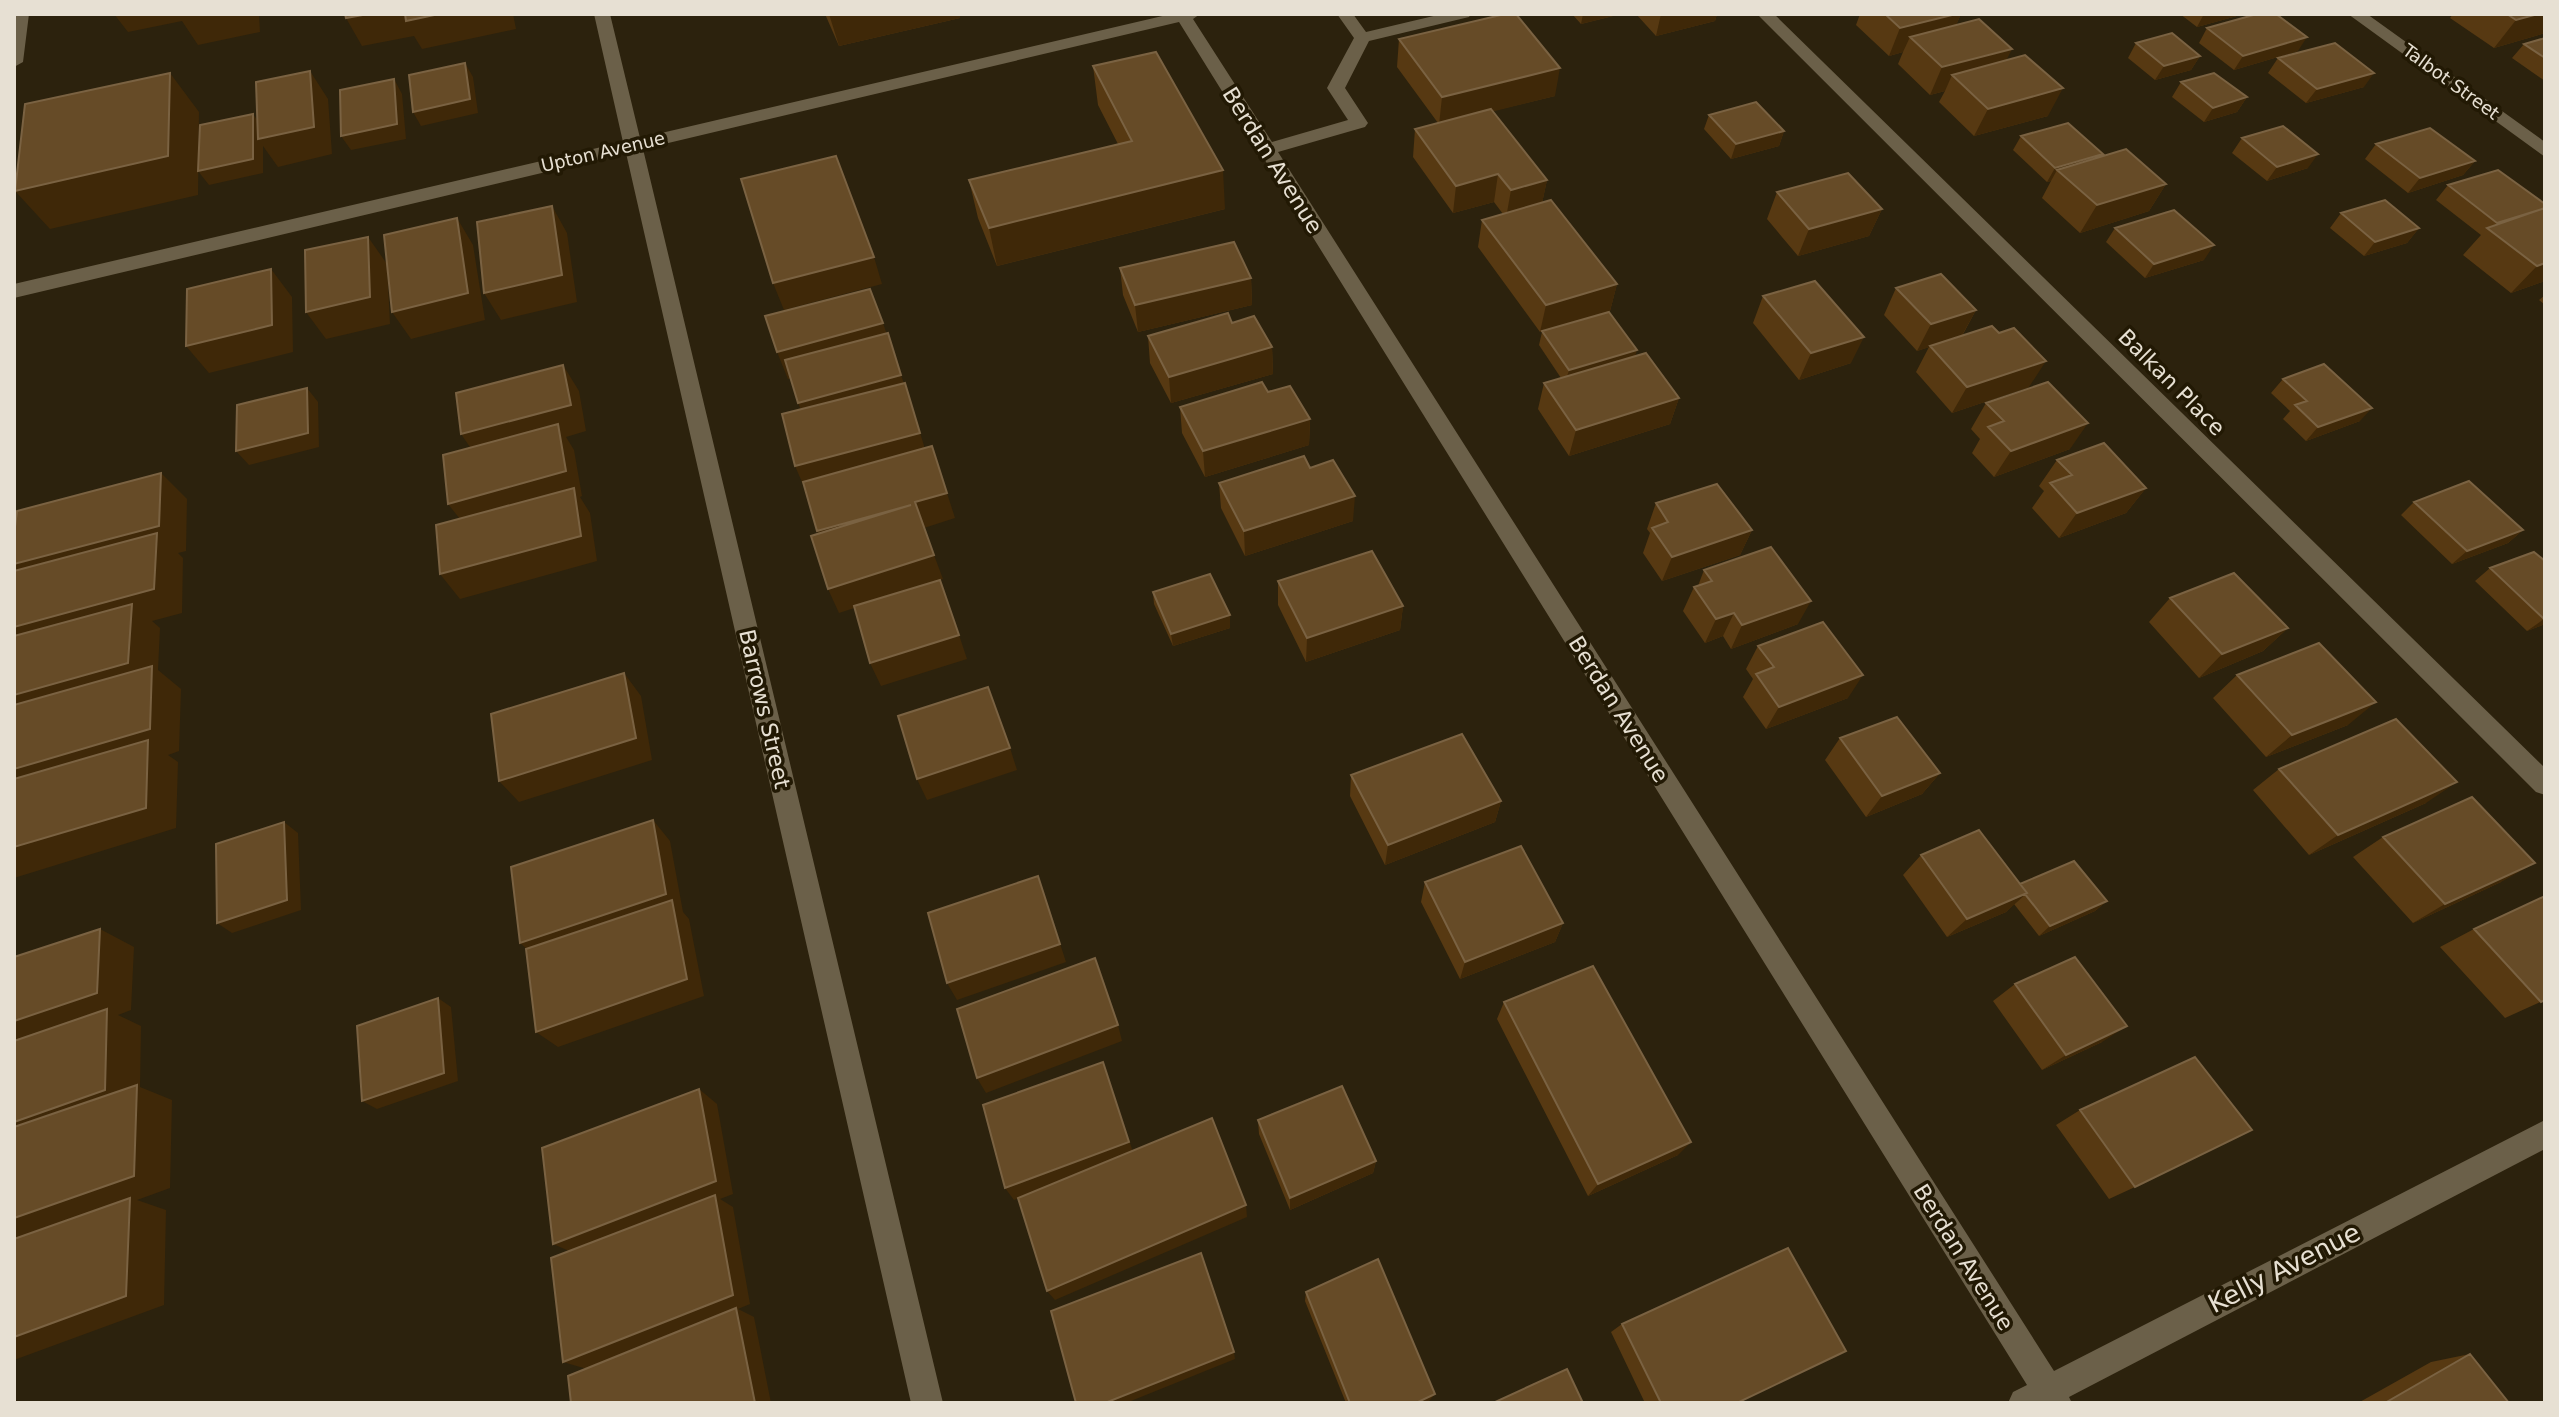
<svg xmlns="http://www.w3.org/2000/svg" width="2559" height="1417" font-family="'DejaVu Sans',sans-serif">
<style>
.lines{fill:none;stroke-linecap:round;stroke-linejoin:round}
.minor{fill:#6b6049;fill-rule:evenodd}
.wall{fill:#573912}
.shaded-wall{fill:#3f2808}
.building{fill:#664b27;stroke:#7a6242;stroke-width:2}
.labels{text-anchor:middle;stroke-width:7;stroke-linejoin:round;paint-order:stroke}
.far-street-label{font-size:18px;fill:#e7e0d3;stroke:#221904}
.street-label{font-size:22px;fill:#e7e0d3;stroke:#221904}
.near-street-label{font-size:26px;fill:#e7e0d3;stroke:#221904}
</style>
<rect width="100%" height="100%" fill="#2c220d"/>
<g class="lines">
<!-- minor -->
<path class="minor" d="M14,14h15l-6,48 -9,5z
M594,14h16l30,124 531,-124h29l-7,5 79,123 76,-22 -21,-32 27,-50 -17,-24h16l13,18 76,-18h29l-2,3 -100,24 -24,47 23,35 -3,4 -87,25 776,1219 491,-251v29l-476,248 3,6h-64l5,-11 14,-7 -848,-1363 -536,127 300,1254h-32l-285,-1250 -612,145v-14l609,-142z
M1757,14h17l771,754v27l-9,-3z
M2348,14h19l178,128v15z"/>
</g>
<!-- wall -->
<path class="wall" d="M825,14h135v4l-121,28z
M1572,14h49l-40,10z
M1636,14h81l-2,7 -59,15z
M1860,14h101l-5,11 50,35 42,56 -74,20 -35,-34 6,-11 -15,4 -32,-31 5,-12 -14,4 -33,-31z
M2180,14h64l-47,13z
M2453,14h92v19l-51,15 -44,-30z
M2207,28l91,23 -64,19 -35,-27z
M2545,38v43l-33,-23 12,-14z
M1399,39l156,57 -63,15 55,69 -5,23 75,81 -7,27 -57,17 82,28 44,42 -9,26 -101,32 -31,-47 6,-26 17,-5 -22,-33 3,-13h-2l-62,-85 4,-27 21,-6 -9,-12 -41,11 -40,-56 2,-28 23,-6 -41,-56z
M2136,43l64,13 -9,14 -36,10 -27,-22z
M2278,58l86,29 -58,16 -38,-30z
M1093,66l132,143 -228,57 -19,-48 -9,-38 149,-36 -20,-39z
M2181,82l66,15 -10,15 -33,10 -32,-25z
M1709,115l75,16 -5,15 -48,13 -27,-30z
M2021,136l82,18 -2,3 65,27 -17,27 -69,22 -38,-35 9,-17 -4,1 -34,-32z
M2242,138l66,30 -41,13 -35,-28z
M2376,144l99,17 -12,14 -55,18 -43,-34z
M2498,170l47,111 -34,12 -48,-38 18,-20 -45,-35 12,-15z
M1777,192l105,17 -13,27 -71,20 -31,-37z
M2341,213l78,15 -12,15 -43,13 -34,-28z
M2115,228l89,32 -59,18 -39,-36z
M1120,268l131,10 1,27 -114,27 -15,-37z
M1896,288l80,22 -14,26 67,51 -77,26 -36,-41 13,-25 -12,4 -33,-36z
M2545,295v10l-6,-5z
M1763,296l88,67 -52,17 -46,-57z
M1232,323l40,24 1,27 -102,29 -21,-40 -2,-27z
M2283,379l77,42 -54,20 -23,-22 7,-8 -19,-18z
M1268,392l42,27 -1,26 -104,32 -23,-44 -2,-26z
M1986,403l84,46 -76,28 -22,-24 8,-14 -9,-10z
M2057,460l89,28 -20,25 -67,25 -27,-30 12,-17 -5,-5z
M1310,468l43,53 -108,35 -24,-48 -2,-25z
M2414,502l109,28 -15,13 -56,21 -51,-49z
M1656,503l96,27 -12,25 -78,26 -19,-28 7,-20 -3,-4z
M2545,561v63l-18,7 -52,-50 15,-13z
M1704,570l94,54 -67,25 -8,-13 -18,7 -22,-32 11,-24 4,-1z
M1278,581l125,25 -3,24 -94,32 -28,-57z
M1153,592l77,23v13l-57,18 -19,-42z
M2170,598l118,30 -25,23 -64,27 -50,-56z
M1758,646l90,52 -82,31 -23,-32 10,-18 -7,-10z
M2237,675l111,50 -82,32 -53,-59z
M1840,738l100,35 -18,21 -56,23 -41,-57z
M2279,769l147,34 -117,52 -56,-65z
M1351,775l150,26 -6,21 -110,43 -35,-69z
M2383,837l118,45 -88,41 -60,-66z
M1921,855l99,29 87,17 -12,10 -56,25 -25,-32 -8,8 -59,25 -44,-62z
M1425,882l138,41 -8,19 -95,37 -39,-77z
M2474,929l71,71 -40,18 -65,-71z
M2015,984l87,58 -60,28 -49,-69z
M1504,1002l174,153 -90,41 -91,-177z
M2080,1110l55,77 -26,12 -53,-74z
M1258,1120l118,41 -3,12 -83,37 -31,-76z
M1306,1292l124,108 -6,3h-78l-41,-102z
M1622,1324l115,79h-92l-34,-71z
M2470,1354l39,49h-151l73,-41z"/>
<!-- shaded-wall -->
<path class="shaded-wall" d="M114,14h145l1,18 -62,13 -16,-24 -54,11z
M368,14h145l3,15 -94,20 -8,-13 -52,10 -16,-28z
M829,14h131v4l-121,28z
M1583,14h38l-40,10z
M1661,14h56l-2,7 -59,15z
M1956,14h5l-12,27 -39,-4 -7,15 -14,4 11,-28z
M2204,14h40l-47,13z
M2538,14h7v19l-51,15 22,-28z
M2307,37l-9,14 -64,19 9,-14z
M2012,49l-14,28 -46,-2 -7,16 -15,4 12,-28z
M2200,56l-9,14 -36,10 9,-14z
M465,63l8,14 5,36 -57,13 -8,-14z
M1560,68l-5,28 -116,29 3,-28z
M310,71l18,28 4,55 -54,13 -15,-21v27l-54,12 -11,-14 55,-57 10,14z
M170,73l29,39 -1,83 -148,34 -35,-38z
M2374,73l-10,14 -58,16 11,-14z
M394,79l8,15 4,45 -55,11 -10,-14z
M2063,88l-15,28 -74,20 14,-27z
M2247,97l-10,15 -33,10 9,-14z
M1784,131l-5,15 -48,13 5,-15z
M2103,154l-8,14 -38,2 -6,11 -4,1 8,-14z
M2318,154l-10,14 -41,13 10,-14z
M2475,161l-12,14 -55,18 12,-15z
M1223,170l2,39 -228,57 -8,-38z
M1498,174l-4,28 -41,11 3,-27z
M1547,180l-6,28 -35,10 5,-28z
M2166,184l-17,27 -69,22 17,-28z
M552,206l15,27 10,69 -76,18 -17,-27z
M1882,209l-13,27 -71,20 11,-27z
M457,218l16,27 12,75 -74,19 -19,-27z
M2419,228l-12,15 -43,13 11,-14z
M368,237l19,27 3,60 -64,15 -20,-27z
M2214,245l-10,15 -59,18 9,-14z
M874,257l8,27 -98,26 -11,-27z
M2545,263v18l-34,12 26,-27z
M271,269l21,28 1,55 -84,21 -23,-27z
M1251,278l1,27 -114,27 -3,-27z
M1617,284l-7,27 -70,21 6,-27z
M1976,310l-15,27 -44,14 14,-27z
M883,323l9,27 -104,29 -11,-27z
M1864,337l-13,26 -52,17 12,-27z
M1272,347l1,27 -102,29 -2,-26z
M1637,350l-4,14 -68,20 4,-14z
M2046,361l-17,26 -77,26 15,-26z
M563,365l16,26 7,40 -20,6 8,13 8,46 -2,1 10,16 7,48 -137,38 -20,-25 28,-45 -20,-25 31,-44 -18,-26z
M901,375l9,26 -101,28 -11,-26z
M905,383l23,76 -122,32 -11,-25z
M307,388l11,14 1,45 -70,18 -13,-14z
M1679,398l-9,26 -101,32 7,-26z
M2372,408l-12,13 -54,20 12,-14z
M1310,419l-1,26 -104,32 -2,-26z
M2088,423l-18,26 -76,28 17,-26z
M161,473l26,26 -1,52 -8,2 5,5 -1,55 -30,8 8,7 -2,42 23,19 -2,62 -11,4 10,7 -2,66 -162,50v-251l27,-37 -27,-22v-4z
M2146,488l-20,25 -67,25 18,-25z
M947,493l8,25 -31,10 -9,-26z
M1355,496l-2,25 -108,35 -1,-25z
M911,505l-83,51 -11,-25z
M1752,530l-12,25 -78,26 10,-24z
M2523,530l-15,13 -56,21 15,-13z
M934,555l9,24 -104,34 -11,-24z
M1811,601l-13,23 -67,25 11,-24z
M1403,606l-3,24 -94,32 1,-24z
M1734,613l-11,23 -18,7 11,-24z
M1230,615v13l-57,18 -2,-12z
M2545,618v6l-18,7 17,-12z
M2288,628l-25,23 -64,27 23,-24z
M959,635l8,24 -86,27 -11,-23z
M624,673l17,23 11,64 -133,42 -20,-21z
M1863,675l-15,23 -82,31 13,-22z
M2376,702l-28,23 -82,32 26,-22z
M1010,748l7,22 -90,30 -10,-21z
M1940,773l-18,21 -56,23 16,-21z
M2457,782l-31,21 -117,52 29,-20z
M1501,801l-6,21 -110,43 3,-20z
M653,820l17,21 13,71 6,7 15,77 -146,51 -22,-15 5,-71 -21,-18z
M284,822l14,11 3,77 -69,23 -15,-10z
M2535,863l-34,19 -88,41 32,-19z
M1038,876l28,86 -109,38 -10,-17z
M2027,893l-21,19 -59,25 20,-18z
M2107,901l-12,10 -56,25 11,-10z
M1563,923l-8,19 -95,37 5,-17z
M100,929l34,18 -3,63 -13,5 23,11 -1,61 32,13 -2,88 -33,12 29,10 -2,95 -150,55v-339z
M438,998l13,9 7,74 -81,28 -15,-8z
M1118,1025l4,16 -136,52 -9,-15z
M2127,1026l-25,16 -60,28 24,-15z
M1103,1062l31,93 -120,45 -9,-12z
M699,1089l18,15 16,90 -13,5 13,8 17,97 -12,5 16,8 17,86h-16l-168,-34 -24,-7 13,-108 -23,-10z
M1691,1142l-13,13 -90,41 10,-12z
M1376,1161l-3,12 -83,37v-12z
M1246,1205l1,12 -192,83 -8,-9z
M1234,1352l1,7 -109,44h-21z
M1435,1394l-5,6 -6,3h-8z"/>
<!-- building -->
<path class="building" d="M345,14h23l-22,4z
M405,14h34l-33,7z
M1505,14h11l44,54 -118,29 -43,-58z
M1885,14h71l-56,14z
M2257,14h19l31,23 -64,19 -36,-28z
M2507,14h31l-22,6z
M1979,19l33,30 -70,18 -32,-30z
M2172,33l28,23 -36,10 -28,-23z
M2545,38v20l-21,-14z
M2335,43l39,30 -57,16 -39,-31z
M1156,52l67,118 -234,58 -20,-48 163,-39 -39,-75z
M2025,55l38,33 -75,21 -36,-34z
M465,63l5,36 -57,13 -4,-37z
M310,71l4,56 -56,12 -2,-57z
M170,73l-2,83 -153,35 10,-87z
M2214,73l33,24 -34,11 -32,-26z
M394,79l3,45 -56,12 -1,-46z
M1756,102l28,29 -48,13 -27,-29z
M1491,109l56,71 -36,10 -13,-16 -42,12 -41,-57z
M253,114v45l-55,12 2,-46z
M2068,123l35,31 -48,14 -34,-32z
M2283,126l35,28 -41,13 -35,-29z
M2430,128l45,33 -55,17 -44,-34z
M2126,149l40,35 -69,21 -40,-35z
M836,156l38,101 -101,26 -32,-104z
M2498,170l47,34v4l-48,15 -49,-38z
M1848,173l34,36 -73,20 -32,-37z
M1551,200l66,84 -71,21 -64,-85z
M2385,200l34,28 -44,14 -34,-29z
M552,206l10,69 -78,18 -7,-71z
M2545,208v55l-8,3 -50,-38z
M2174,210l40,35 -60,19 -39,-36z
M457,218l11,75 -76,19 -8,-77z
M368,237l2,60 -64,15 -1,-62z
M1234,242l17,36 -116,27 -15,-37z
M271,269l1,56 -86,21 1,-57z
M1941,274l35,36 -45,14 -35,-36z
M1815,281l49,56 -53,16 -48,-57z
M870,289l13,34 -106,29 -12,-36z
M1609,312l28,38 -68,20 -27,-39z
M1228,313l4,10 22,-7 18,31 -103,30 -21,-41z
M1992,326l7,7 15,-5 32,33 -79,26 -37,-41z
M888,333l13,42 -103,28 -13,-43z
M1646,353l33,45 -103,32 -32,-47z
M2324,364l48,44 -54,19 -23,-22 12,-4 -24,-22z
M563,365l8,40 -110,29 -5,-41z
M1262,382l6,10 22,-6 20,33 -107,32 -23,-44z
M2048,382l40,41 -77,28 -23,-24 16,-6 -18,-18z
M905,383l15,50 -125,33 -13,-52z
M307,388l1,45 -72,18 1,-46z
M558,424l8,47 -118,33 -5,-49z
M2104,443l42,45 -69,25 -27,-30 22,-8 -15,-15z
M932,446l15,47 -32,9 19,53 -106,34 -17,-53 100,-31 -94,26 -14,-49z
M1304,456l6,12 23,-8 22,36 -111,35 -25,-48z
M161,473l-2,53 -145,38v-29l3,-24z
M2469,481l54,49 -56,21 -53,-49z
M1717,484l35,46 -80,27 -20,-29 16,-6 -12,-19z
M574,488l7,48 -141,38 -4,-49z
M157,533l-3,56 -140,38v-56z
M1771,547l40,54 -69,24 -8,-12 -18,6 -22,-32 18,-6 -8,-11z
M1372,551l31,55 -96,32 -29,-57z
M2534,552l11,9v57l-1,1 -54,-51z
M2234,573l54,55 -66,26 -52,-56z
M1210,574l20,41 -59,19 -18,-42z
M940,580l19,55 -89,28 -16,-57z
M132,604l-4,59 -114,32v-59z
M1823,622l40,53 -84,32 -23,-33 18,-7 -16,-21z
M2319,643l57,59 -84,33 -55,-60z
M152,666l-2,63 -136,40v-64z
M624,673l12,65 -137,43 -8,-67z
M988,687l22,61 -93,31 -19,-63z
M1897,717l43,56 -58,23 -42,-58z
M2396,719l61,63 -119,53 -59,-66z
M1462,734l39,67 -113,44 -37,-70z
M148,740l-2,68 -132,39v-68z
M2472,797l63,66 -90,41 -62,-67z
M653,820l13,74 -146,49 -9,-76z
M284,822l3,78 -70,23 -1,-79z
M1979,830l48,63 -60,26 -46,-64z
M1521,846l42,77 -98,39 -40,-80z
M2074,861l33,40 -57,25 -25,-32 2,-1 -7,-9z
M1038,876l22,68 -113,39 -19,-70z
M2545,896v104l-4,2 -67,-73z
M672,900l15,79 -151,53 -10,-83z
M100,929l-3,64 -83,28v-64z
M2075,957l52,69 -61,29 -51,-71z
M1095,958l23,67 -141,53 -20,-69z
M1593,966l98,176 -93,42 -94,-182z
M438,998l6,75 -82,28 -5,-75z
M107,1009l-2,81 -91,32v-81z
M2195,1057l57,73 -117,57 -55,-77z
M1103,1062l26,80 -124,46 -22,-83z
M137,1085l-3,91 -120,42v-91z
M1342,1086l34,75 -86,37 -32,-78z
M699,1089l17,92 -163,63 -11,-96z
M1212,1118l34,87 -199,86 -29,-93z
M715,1195l18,100 -170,67 -12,-104z
M130,1198l-4,98 -112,41v-98z
M1788,1248l58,103 -109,52h-76l-39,-79z
M1201,1253l33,99 -129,51h-29l-25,-92z
M1378,1259l57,135 -19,9h-66l-44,-111z
M736,1308l19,95h-184l-3,-27z
M2470,1354l39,49h-124z
M1567,1369l16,34h-87l-1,-1z"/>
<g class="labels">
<!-- far-street labels -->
<g class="far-street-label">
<text transform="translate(2451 82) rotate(36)" y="6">Talbot Street</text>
<text transform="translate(603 152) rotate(-13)" y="6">Upton Avenue</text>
</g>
<!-- street labels -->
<g class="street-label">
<text transform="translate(1273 160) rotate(58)" y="8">Berdan Avenue</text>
<text transform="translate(2172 382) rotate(45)" y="8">Balkan Place</text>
<text transform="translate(765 709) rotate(77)" y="8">Barrows Street</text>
<text transform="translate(1619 709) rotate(58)" y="8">Berdan Avenue</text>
<text transform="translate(1964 1257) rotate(58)" y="8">Berdan Avenue</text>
</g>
<!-- near-street labels -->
<g class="near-street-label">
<text transform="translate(2284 1268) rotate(-27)" y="9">Kelly Avenue</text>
</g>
</g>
<!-- border -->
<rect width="2559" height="1417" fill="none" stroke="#e7e0d3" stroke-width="32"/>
</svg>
